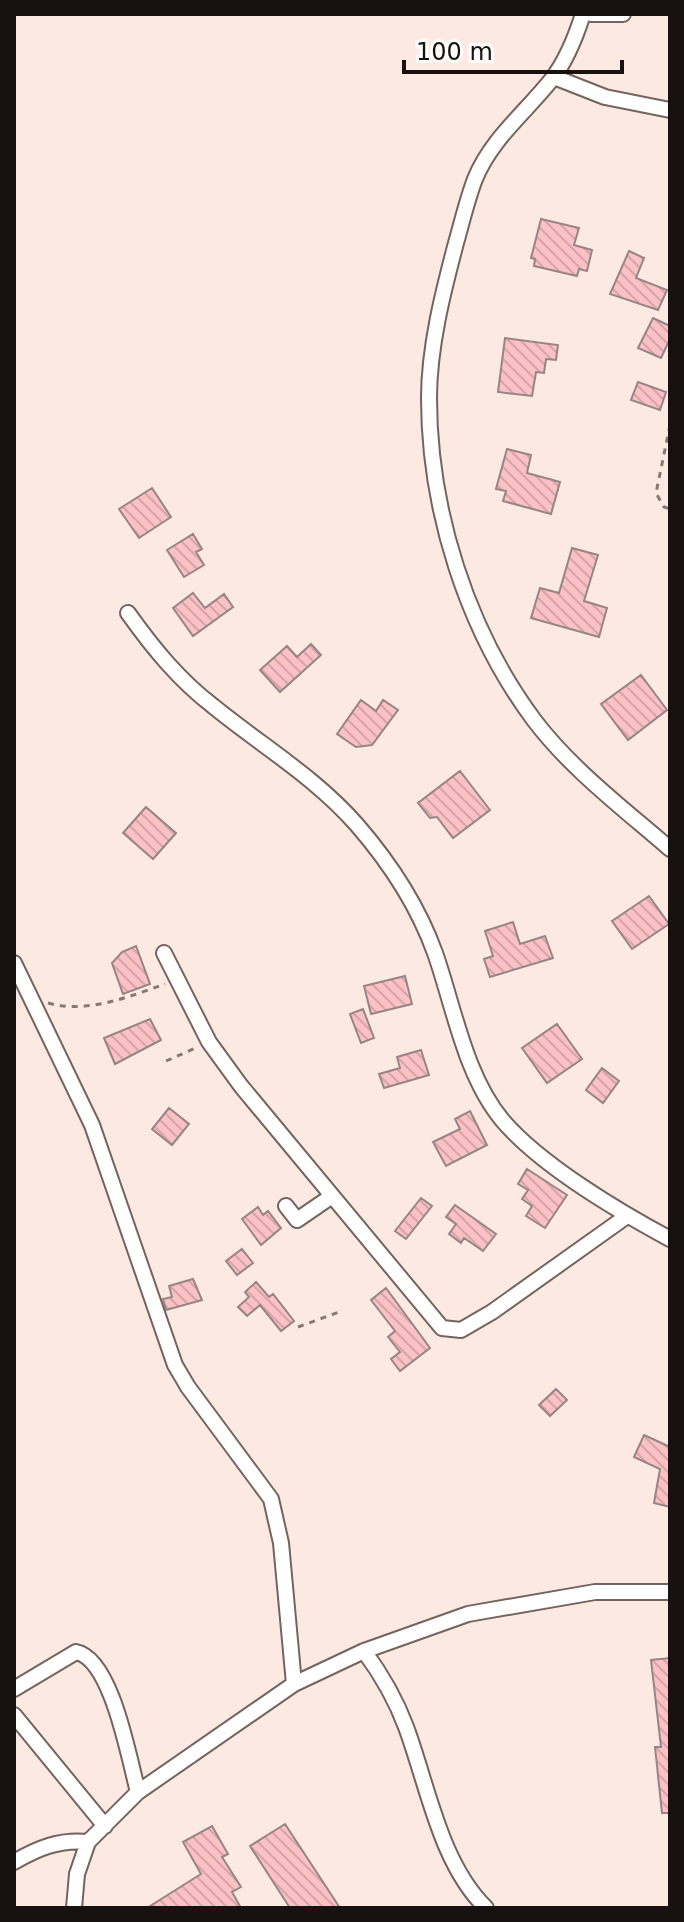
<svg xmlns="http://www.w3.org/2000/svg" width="684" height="1922" font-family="'DejaVu Sans',sans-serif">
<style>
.building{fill:url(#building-back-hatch);stroke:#978586;stroke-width:2}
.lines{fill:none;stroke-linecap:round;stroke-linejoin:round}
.street-casing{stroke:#73645d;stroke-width:18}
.path{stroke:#857974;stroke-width:3;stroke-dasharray:6 6;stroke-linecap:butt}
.street{stroke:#fff;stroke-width:14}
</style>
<defs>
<pattern id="building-back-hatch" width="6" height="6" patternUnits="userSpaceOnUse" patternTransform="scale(2)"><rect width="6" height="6" fill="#fbc1c5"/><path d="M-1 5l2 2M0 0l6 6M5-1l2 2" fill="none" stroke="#d6a5a8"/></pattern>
</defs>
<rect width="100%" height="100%" fill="#fceae2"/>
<!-- building -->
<path class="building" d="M541,219l38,9 -5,17 18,5 -5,21 -8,-2 -2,7 -43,-10 1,-7 -4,-1z
M629,251l15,7 -8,20 31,12 -9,20 -48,-16z
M653,318l17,8v13l-9,19 -23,-10z
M505,338l53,7 -2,15 -10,-1 -2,14 -8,-1 -4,24 -34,-4z
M638,382l28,10 -6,18 -29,-10z
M507,449l24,6 -4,18 33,9 -9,32 -48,-13 3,-10 -10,-2z
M152,488l19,29 -32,21 -20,-29z
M193,534l9,15 -6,3 8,13 -20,12 -17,-27z
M572,548l26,7 -14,46 23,7 -8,29 -68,-19 9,-30 19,5z
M193,593l12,15 19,-14 9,13 -40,29 -20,-28z
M311,644l10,11 -41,37 -20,-22 27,-24 10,11z
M641,675l26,35 -39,30 -27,-36z
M361,700l15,11 7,-11 15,10 -26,35 -16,2 -19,-13z
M460,771l30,39 -37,28 -16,-21 -7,1 -12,-15z
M146,807l30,26 -23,26 -30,-26z
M649,896l20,28 -37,25 -20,-28z
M513,922l7,22 25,-8 8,22 -63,19 -6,-18 9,-3 -8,-25z
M136,946l14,38 -27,10 -11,-31 10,-11z
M405,976l7,28 -41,10 -7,-28z
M363,1009l11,29 -13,5 -11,-29z
M150,1019l11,21 -46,24 -11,-26z
M557,1024l25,35 -35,24 -25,-35z
M421,1050l8,25 -45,13 -5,-14 21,-6 -3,-11z
M602,1068l17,13 -16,22 -17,-13z
M169,1108l20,16 -17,21 -20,-16z
M470,1111l17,34 -41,21 -13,-24 27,-13 -5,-10z
M527,1169l40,26 -22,33 -19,-12 6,-10 -10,-7 6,-9 -10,-6z
M421,1198l11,8 -26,33 -11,-8z
M455,1205l41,29 -13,17 -19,-13 -3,5 -12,-9 7,-10 -10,-7z
M258,1207l5,8 5,-4 13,17 -20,17 -19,-26z
M242,1249l11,14 -16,12 -11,-14z
M193,1279l9,21 -36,10 -3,-11 9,-2 -3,-11z
M256,1282l13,15 4,-3 21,27 -13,10 -21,-26 -13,11 -9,-9 11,-10 -4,-5z
M386,1288l44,60 -30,23 -9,-12 9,-7 -12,-15 7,-6 -24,-31z
M556,1389l11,11 -17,16 -11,-11z
M644,1435l26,12v60l-16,-4 6,-34 -26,-12z
M670,1658v155h-8l-7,-66h6l-10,-87z
M285,1824l55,84h-50l-40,-62z
M212,1826l16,28 -6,3 19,30 -9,5 9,16h-94l54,-34 -18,-32z"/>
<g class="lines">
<!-- street casing -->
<g class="street-casing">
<path id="street" d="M583,14c-7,22 -17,47 -31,65 -26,33 -61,60 -77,100 -8,21 -13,43 -19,64 -13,49 -27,104 -27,155 0,112 38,232 105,322 37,49 90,89 136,129
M591,14h32
M554,77l51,20 65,13
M128,613c25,35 51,67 85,93 49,40 102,71 144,119 33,38 61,81 78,128 19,54 30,123 68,168 38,44 115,90 167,118
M164,953l45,89 32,44 201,242 19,2 31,-18 135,-96
M14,963l78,162 83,240 13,22 83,112 10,44 13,141
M286,1206l11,14 35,-24
M364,1651c17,23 32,49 42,76 22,59 34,136 80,181
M14,1689l62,-37c36,7 53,107 62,140
M14,1715l91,111
M14,1862c24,-14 46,-23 74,-20
M74,1908l3,-34 11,-32 50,-50 156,-108 70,-33 104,-37 127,-22h75"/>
</g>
<!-- path -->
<path class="path" d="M670,425l-14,68 8,14 6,2
M48,1003c39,11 80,-6 117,-19
M166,1061l32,-14
M298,1327l41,-15"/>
<!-- street -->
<use href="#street" class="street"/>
</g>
<!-- border -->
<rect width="684" height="1922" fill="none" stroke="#17110f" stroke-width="32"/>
<!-- scale -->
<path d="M404 60v12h218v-12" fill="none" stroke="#17110f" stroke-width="4"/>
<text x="416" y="60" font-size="24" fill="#17110f" stroke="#ffffff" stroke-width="6" paint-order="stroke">100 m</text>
</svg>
